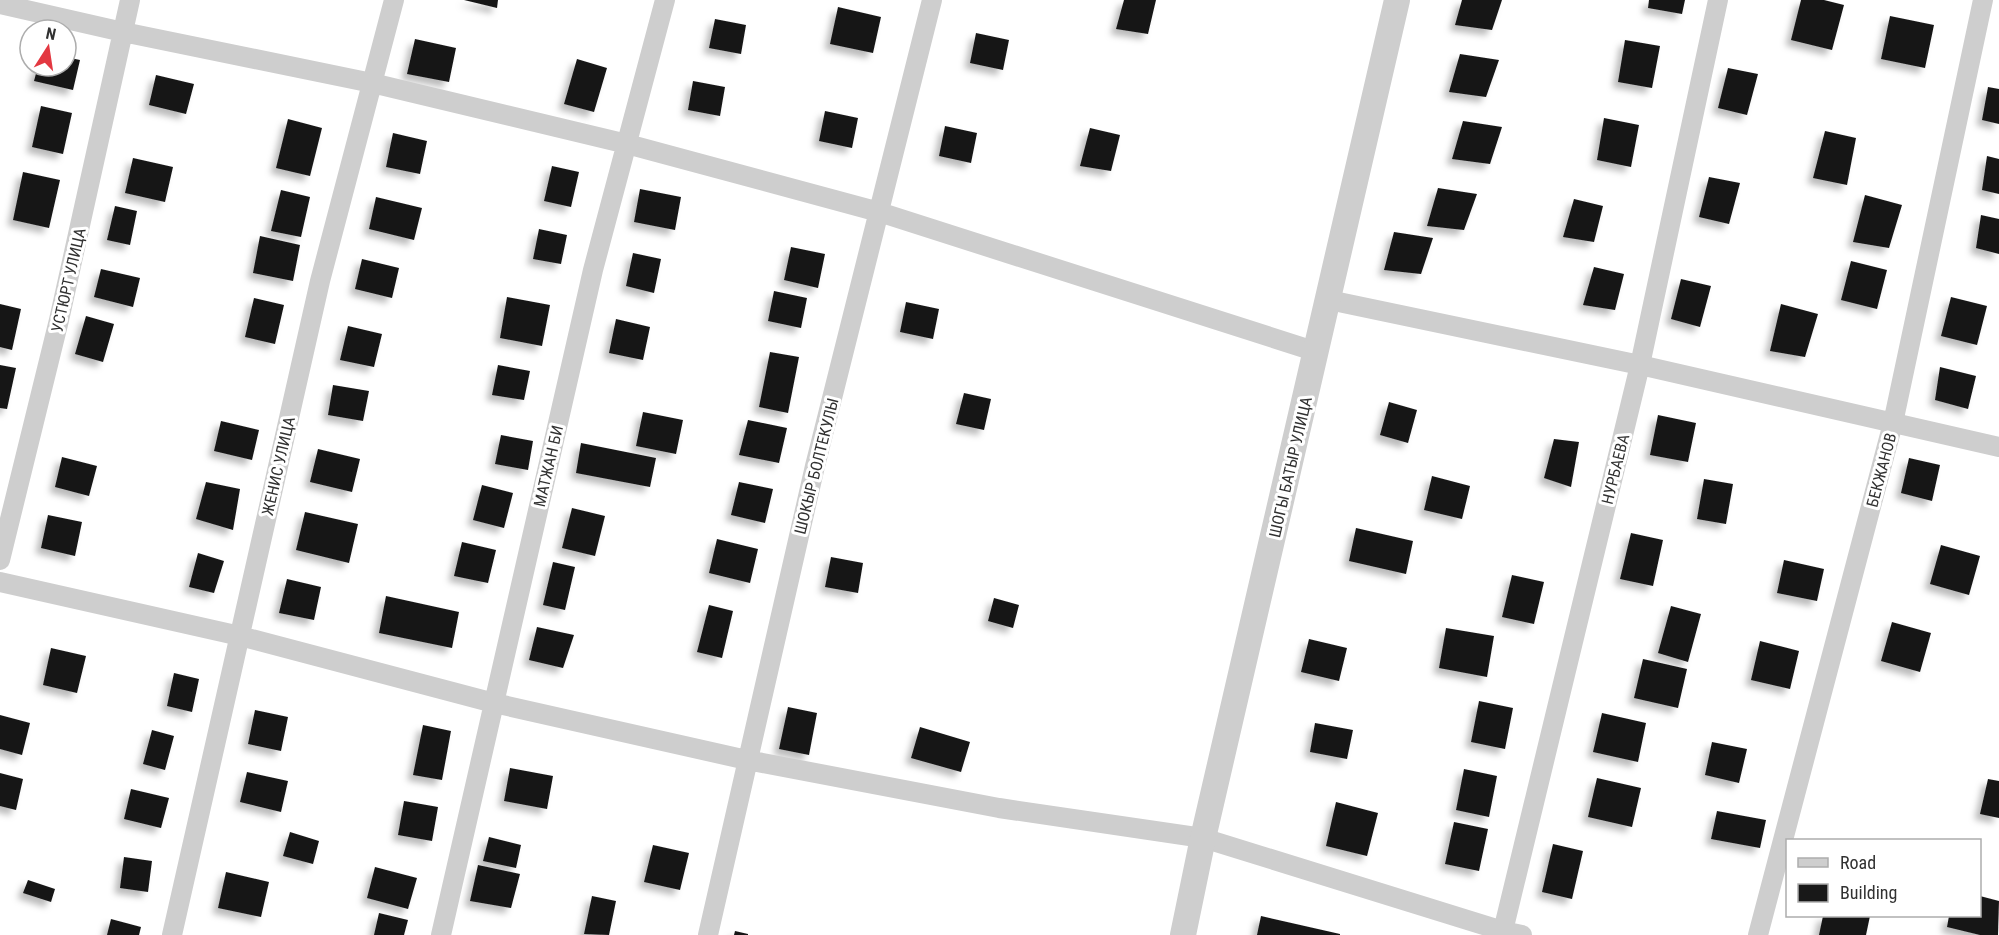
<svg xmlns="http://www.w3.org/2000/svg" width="1999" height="935" font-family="'Roboto Condensed',sans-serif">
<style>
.building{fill:#181818;filter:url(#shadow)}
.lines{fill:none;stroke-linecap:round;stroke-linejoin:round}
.minor{stroke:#cecece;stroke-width:20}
.tertiary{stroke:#cecece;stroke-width:26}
.labels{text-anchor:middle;stroke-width:6;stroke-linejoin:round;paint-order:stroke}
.street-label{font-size:16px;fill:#313131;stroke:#fff}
</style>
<defs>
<filter id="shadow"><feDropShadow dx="-5.5" dy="5.5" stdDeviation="3" flood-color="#0004"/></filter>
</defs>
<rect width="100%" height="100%" fill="#fff"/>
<!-- building -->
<path class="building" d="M464,0h34l-1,8z
M1124,0h32l-8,34 -32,-5z
M1462,0h40l-10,30 -37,-5z
M1649,0h36l-3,14 -34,-6z
M1801,0h23l20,5 -12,45 -41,-10z
M838,7l43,10 -8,36 -43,-9z
M1890,16l44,9 -9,43 -44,-9z
M715,19l31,6 -5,29 -32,-6z
M976,33l33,7 -6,30 -33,-7z
M415,39l41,9 -7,34 -42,-8z
M1625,40l35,6 -8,42 -34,-6z
M1460,54l39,6 -13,37 -37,-5z
M66,57l14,3 -7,30 -39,-9 4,-15h28z
M577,59l30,9 -13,44 -30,-8z
M1728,68l30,6 -11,41 -29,-7z
M156,75l38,9 -8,30 -37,-9z
M693,81l32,6 -5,29 -32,-6z
M1988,87l11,2v35l-17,-4z
M41,106l31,7 -9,41 -31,-7z
M825,111l33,7 -6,30 -33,-7z
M1604,118l35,7 -8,42 -34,-7z
M288,119l34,9 -12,48 -34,-8z
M1463,121l39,6 -12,37 -38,-5z
M945,126l32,7 -6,30 -32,-7z
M1090,128l30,7 -9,36 -31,-5z
M1825,131l31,7 -9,47 -34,-7z
M393,133l34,8 -7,33 -34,-7z
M1987,156l12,3v35l-17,-4z
M133,158l40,9 -8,35 -40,-9z
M552,166l27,6 -8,35 -27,-6z
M23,172l37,8 -11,48 -36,-8z
M1709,177l31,6 -11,41 -30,-7z
M1438,188l39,6 -13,36 -37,-4z
M640,189l41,8 -6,33 -41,-8z
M281,190l29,7 -9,40 -30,-6z
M1865,195l37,10 -13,43 -36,-6z
M376,197l46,11 -8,32 -45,-11z
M1574,199l29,7 -9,36 -31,-5z
M115,206l22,5 -7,34 -23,-5z
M1981,215l18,4v35l-23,-6z
M539,229l28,6 -6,29 -28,-5z
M1394,232l39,6 -12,36 -37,-4z
M260,236l40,9 -7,36 -40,-8z
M791,247l34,7 -7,34 -34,-8z
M633,253l28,6 -7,34 -28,-7z
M362,259l37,9 -7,30 -37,-9z
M1851,261l36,9 -10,39 -36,-9z
M1594,267l30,7 -9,36 -32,-5z
M101,269l39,9 -7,29 -39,-10z
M1681,279l30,7 -11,41 -29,-8z
M774,291l33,7 -6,30 -33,-7z
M507,297l43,8 -8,41 -42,-8z
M1951,297l36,9 -10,39 -36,-9z
M254,298l30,7 -9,39 -30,-7z
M906,302l33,7 -6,30 -33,-7z
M0,304l21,5 -9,41 -12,-3z
M1781,304l37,10 -13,43 -35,-6z
M86,316l28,8 -11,38 -28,-8z
M616,319l34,8 -7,33 -34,-7z
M348,326l34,8 -8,33 -34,-7z
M770,352l29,5 -11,56 -29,-6z
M0,365l16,3 -9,41 -7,-1z
M498,365l32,6 -6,29 -32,-5z
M1940,367l36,9 -8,33 -33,-9z
M333,385l36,6 -6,30 -35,-6z
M964,393l27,6 -7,31 -28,-6z
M1389,402l28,8 -9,33 -28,-8z
M643,412l40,8 -7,34 -40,-8z
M1658,415l38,8 -8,39 -38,-7z
M748,420l39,8 -8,35 -40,-8z
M221,421l38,9 -7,30 -38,-9z
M501,435l32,6 -5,29 -33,-6z
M1554,439l25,3 -8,45 -27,-9z
M581,443l75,15 -6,29 -74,-14z
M318,449l42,10 -8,33 -42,-10z
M62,457l35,9 -8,30 -34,-9z
M1909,458l31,7 -8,36 -31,-8z
M1432,476l38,10 -8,33 -38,-9z
M1704,479l29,5 -7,40 -29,-5z
M206,482l34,7 -7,41 -37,-11z
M739,482l34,7 -8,34 -34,-8z
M482,485l31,8 -9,35 -31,-8z
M572,508l33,8 -10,40 -33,-8z
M305,512l53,12 -9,39 -53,-13z
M48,515l34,7 -7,34 -34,-8z
M1356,528l57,13 -7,33 -57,-13z
M1631,533l32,7 -10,46 -33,-7z
M717,539l41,10 -8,34 -41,-10z
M462,542l34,8 -8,33 -34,-7z
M1941,545l39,11 -11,39 -39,-11z
M198,553l26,8 -10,32 -25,-6z
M831,557l32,6 -5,30 -33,-6z
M1784,560l40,9 -7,32 -40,-8z
M553,562l22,5 -10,43 -22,-5z
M1512,575l32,7 -10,42 -32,-7z
M287,579l34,8 -7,33 -35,-7z
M386,596l73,16 -7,36 -73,-15z
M994,598l25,7 -6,23 -25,-7z
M709,605l24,6 -11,47 -25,-6z
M1671,606l30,8 -13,48 -30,-9z
M1892,622l39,11 -11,39 -39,-11z
M537,627l37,8 -11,33 -34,-8z
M1446,628l48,8 -7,41 -48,-9z
M1309,639l38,9 -8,33 -38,-9z
M1760,641l39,10 -9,38 -39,-9z
M51,648l35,8 -9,37 -34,-8z
M1643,659l44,10 -9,39 -44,-10z
M174,673l25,6 -7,33 -25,-6z
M1479,701l34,7 -8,41 -34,-7z
M788,707l29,6 -8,42 -30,-6z
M255,710l33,7 -7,34 -33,-7z
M1602,713l44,10 -8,39 -45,-10z
M0,715l30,8 -8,32 -22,-6z
M1315,723l38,7 -6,29 -37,-7z
M423,725l28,6 -9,49 -29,-5z
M920,727l50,15 -9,30 -50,-14z
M152,730l22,6 -9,34 -22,-6z
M1712,742l35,7 -8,34 -34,-8z
M510,768l43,8 -6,33 -43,-8z
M1464,769l33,7 -8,41 -33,-7z
M247,772l41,9 -7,31 -41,-10z
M0,773l23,6 -7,31 -16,-4z
M1597,778l44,10 -9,39 -44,-10z
M1988,779l11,2v37l-19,-4z
M131,789l38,9 -8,30 -37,-9z
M404,801l34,6 -6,34 -34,-6z
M1336,802l42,11 -11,43 -41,-10z
M1717,811l49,9 -6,28 -49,-9z
M1454,822l34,7 -9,42 -34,-7z
M290,832l29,9 -6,23 -30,-8z
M489,837l32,8 -5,23 -33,-7z
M1553,844l30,7 -11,48 -30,-7z
M653,845l36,8 -9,37 -36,-8z
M124,857l28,4 -4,31 -28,-4z
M478,865l42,9 -9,34 -41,-7z
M375,867l42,11 -9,31 -41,-11z
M226,872l43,10 -8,35 -43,-9z
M28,880l27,9 -4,13 -28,-9z
M592,896l24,5 -7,34 -25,-1z
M1980,896l19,5 -1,34h-18l-33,-8 2,-11h31z
M379,913l29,7 -4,15h-30z
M1261,916l79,18v1h-83z
M1823,916h47l-4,19h-47z
M111,919l30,8 -2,8h-32z
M735,931l13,3v1h-14z"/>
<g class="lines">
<!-- minor -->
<path class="minor" d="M0,4l123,28 249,51 255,61 252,68 438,140
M1329,300l311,65 359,82
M0,560l59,-240 71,-320
M0,582l240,54 254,67 253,57 252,48 204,30 300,93 19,4
M172,935l148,-654 74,-281
M441,935l152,-665 72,-270
M708,935l107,-469 117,-466
M1502,935l138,-570 78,-365
M1758,935l135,-512 90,-423"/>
<!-- tertiary -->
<path class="tertiary" d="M1183,935l20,-97 194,-838"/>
</g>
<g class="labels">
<!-- street labels -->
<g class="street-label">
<text transform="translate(68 280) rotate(-77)" y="6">УСТЮРТ УЛИЦА</text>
<text transform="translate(278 466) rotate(-77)" y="6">ЖЕНИС УЛИЦА</text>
<text transform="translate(548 466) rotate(-77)" y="6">МАТЖАН БИ</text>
<text transform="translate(816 466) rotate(-76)" y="6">ШОКЫР БОЛТЕКУЛЫ</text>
<text transform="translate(1290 467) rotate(-77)" y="6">ШОГЫ БАТЫР УЛИЦА</text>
<text transform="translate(1615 469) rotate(-76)" y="6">НУРБАЕВА</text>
<text transform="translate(1881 470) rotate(-75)" y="6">БЕКЖАНОВ</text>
</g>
</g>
<!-- legend -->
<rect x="1786" y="839" width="195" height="78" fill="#ffffff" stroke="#adadad" stroke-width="1.5"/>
<rect x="1798" y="858" width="30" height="9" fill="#cecece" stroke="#adadad" stroke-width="1.5"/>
<text x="1840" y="869" font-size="18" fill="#313131">Road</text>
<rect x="1798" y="884" width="30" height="18" fill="#181818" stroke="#adadad" stroke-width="1.5"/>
<text x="1840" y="899" font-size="18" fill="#313131">Building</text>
<!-- north arrow -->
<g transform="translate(48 48) rotate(12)"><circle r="28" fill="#ffffff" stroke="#adadad" stroke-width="1.5"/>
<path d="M0-4.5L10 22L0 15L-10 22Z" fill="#e33841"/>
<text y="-9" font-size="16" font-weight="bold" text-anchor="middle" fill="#313131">N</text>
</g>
</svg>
